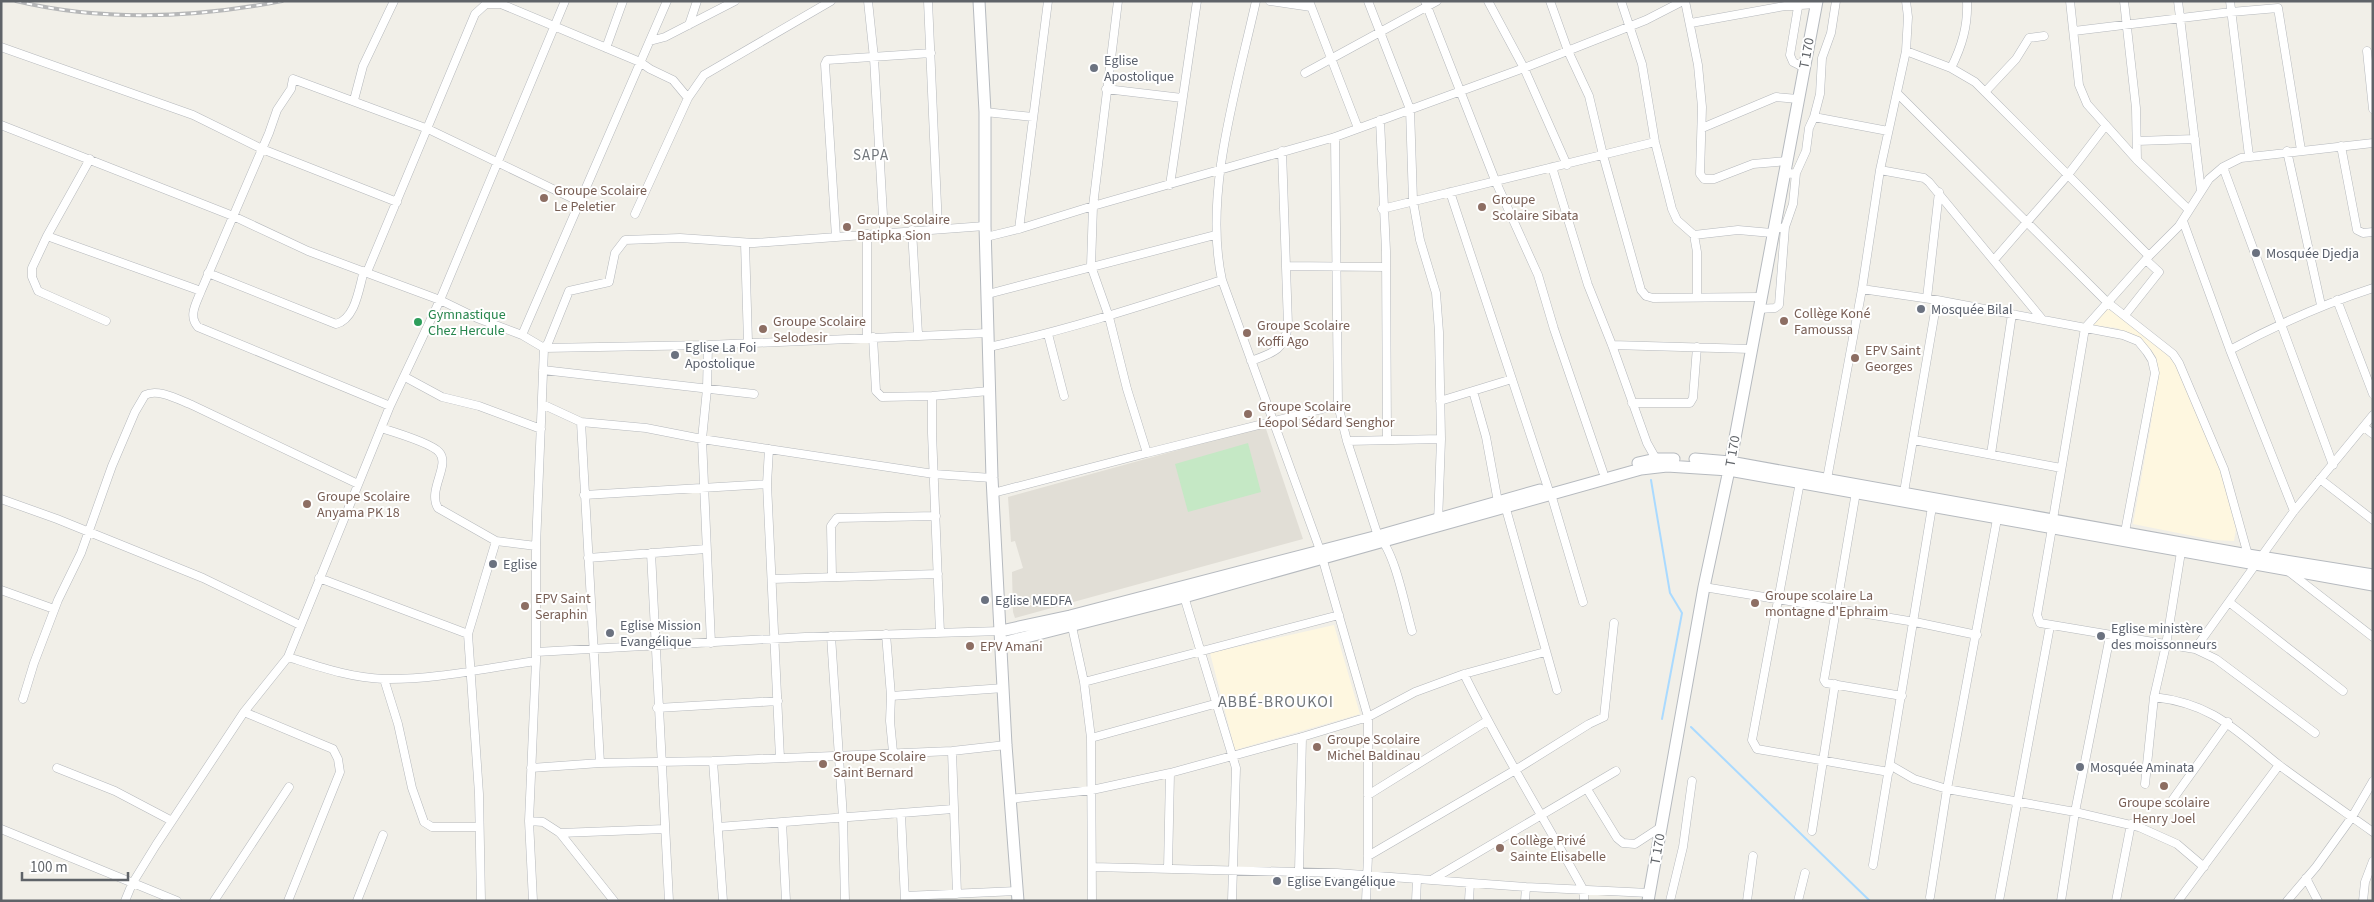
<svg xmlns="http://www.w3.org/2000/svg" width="2374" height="902" font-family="'Source Sans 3',sans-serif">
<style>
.commercial{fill:#fef7e0}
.education{fill:#e1ded6}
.green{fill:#c5e8c5}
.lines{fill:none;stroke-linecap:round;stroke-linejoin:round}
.stream{stroke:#aadaff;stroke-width:2}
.street-casing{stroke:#b5b8bc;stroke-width:9}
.secondary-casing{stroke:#b6babf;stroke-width:13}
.street{stroke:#fff;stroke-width:8}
.secondary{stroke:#fff;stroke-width:11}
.rail-casing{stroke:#b6b7b8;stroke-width:4}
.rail{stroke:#fff;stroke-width:2;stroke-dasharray:5.5;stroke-linecap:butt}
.worship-dot{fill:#6b7280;stroke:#fff;stroke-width:2}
.education-dot{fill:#8d6e63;stroke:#fff;stroke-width:2}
.leisure-dot{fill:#2e9e5b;stroke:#fff;stroke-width:2}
.labels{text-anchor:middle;stroke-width:4;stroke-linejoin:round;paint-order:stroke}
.street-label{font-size:14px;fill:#5f6368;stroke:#fff}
.worship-label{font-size:14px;fill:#5b616d;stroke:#fff;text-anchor:start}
.education-label{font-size:14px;fill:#785e54;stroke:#fff;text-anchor:start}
.leisure-label{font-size:14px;fill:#27864d;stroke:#fff;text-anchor:start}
.neighbourhood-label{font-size:15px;letter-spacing:1px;fill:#70757a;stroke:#fff}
.quarter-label{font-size:16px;letter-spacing:1px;fill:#70757a;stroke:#fff}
</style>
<rect width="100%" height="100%" fill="#f1efe8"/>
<!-- commercial -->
<path class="commercial" d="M2107,309l10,5 35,27 20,19 9,12 38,93 17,64 -2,12 -21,-1 -80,-16 18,-100 7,-57 -2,-10 -9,-12 -30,-17 -24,-3z
M1334,625l26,89 -125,36 -25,-97z"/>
<!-- education -->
<path class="education" d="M1265,426l38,113 -288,79 -2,-6 -1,-40 11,-4 -8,-27 -4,1 -3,-45z"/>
<!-- green -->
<path class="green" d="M1248,443l13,49 -73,20 -13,-48z"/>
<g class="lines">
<!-- stream -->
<path class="stream" d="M1651,480l19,113 12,20 -20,106
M1691,727l179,174"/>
<!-- street casing -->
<g class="street-casing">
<path id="street" d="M868,1l6,57 10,175
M928,1l10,227
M1118,1l-25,205 -2,60 18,51 18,72 20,64 191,-48
M1256,1c-19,86 -53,193 -34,279l98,270 48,167v139l-2,45
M1270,1l41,6
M1309,1l49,127
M1368,1l42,108 3,92 7,39 16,53 3,39 2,107 -3,84
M1425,1l70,179 43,95 16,54 49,143
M1488,1l36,67 43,97
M1550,1l18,50 21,45 14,59 38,135 5,6 7,2 108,-1
M1621,1l21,63 13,78 17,67 5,11 17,15 44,-5 34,3
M1685,1l13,64 4,42 -2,67 4,5h10l39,-15 34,-3
M1799,1l-9,54 3,7 10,5
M1836,1l-5,32 -9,25 -2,36 -6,23 74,14
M2070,1l9,84 8,19 50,56 52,50
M2124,1l12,107 1,52
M2178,1l23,190
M2230,1l19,155
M1691,23l94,-17 31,-2
M689,25l8,-24
M2074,31l157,-19 47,-4 23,142
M650,41l15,-4 70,-36
M1,47l192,68 69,34 135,53
M606,48l17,-47
M1906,51l45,17 24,14 174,174
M2367,51l6,58
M1951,68c11,-22 17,-42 16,-67
M1305,73l132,-72
M1106,89l76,9
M1985,92l31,-33 13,-21 15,-2
M1897,93l210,209 66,52 6,9 45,106 24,86
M354,100l9,-34 31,-65
M985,112l48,5
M1380,120l6,131 1,189
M1,125l232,91 75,35 132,49 37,18 45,17 22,13 -8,198v115l-7,160 4,80
M1702,128l74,-31 22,2
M1335,137l3,268 9,36 31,95c17,15 27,71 34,95
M2137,141l58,-2
M2341,146l16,84 6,3 10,-1
M2287,151l34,154
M90,159l-43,77 -15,32v9l6,14 68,30
M1552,167l36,118 24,60 35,98 9,16
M2223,167l110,298
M1880,170l44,8 5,4 113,137
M1784,174l12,-1 10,-22 3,-23 5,-11
M1170,185l27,-184
M1450,192l98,296
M1382,209l273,-67
M635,214l53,-116 16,-23 127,-74
M2183,221l47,129 64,161
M1780,228l5,-1 8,-23 3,-31
M1019,229l29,-228
M912,230l6,104
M1694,235l3,17v45
M47,236l154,55
M836,237l-11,-173 2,-4 104,-7
M986,237l33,-8 74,-23 242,-69 189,-69 122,-48 37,-19
M745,243l3,99
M1994,260l73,-84 39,-51
M1286,266l100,1
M367,272l108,-258 11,-10h15l139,58 10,7 23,11 15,18
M208,273l128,51c20,-5 23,-37 28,-53
M1862,289l75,11 186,35 15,6 9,11 5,8 3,13 -30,159
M988,294l227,-59
M1927,298l12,-106
M2337,300l36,94
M1759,309l16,-1 4,-3 6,-78
M2125,315l34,-43 -13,-12
M1048,334l16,62
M522,335l145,-334
M867,337v-103
M873,337l3,54 6,6 50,-1 57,-5
M708,345l-1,44 -5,50 9,204
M1612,345l139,4
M989,347c79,-17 155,-42 233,-67
M544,348l4,-5 21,-52 40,-9 6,-29 10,-13 55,-2 74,5 231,-17
M544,348l164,-3 280,-12
M2230,350c48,-26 90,-45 143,-62
M1251,361c22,-8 34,-11 37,-36l-6,-174
M543,370l211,24
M405,377l37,20 37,9 62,23
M1473,391l13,46 12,65
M932,396v37l8,200
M1440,401l72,-22
M1632,403h58l3,-5 4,-51
M542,404l39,18 65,6 56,11 232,35 58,4
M390,406l-192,-79c-10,-11 -2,-23 3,-36l68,-158 8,-23 14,-21 2,-10 135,50 152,73
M581,422l19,341
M2364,427l9,7
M381,428c13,4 50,15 58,24 12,13 -12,38 -1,56l58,33 40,5
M1914,440l147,28
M1347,441l94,-2
M1991,454l21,-140
M1827,479l35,-190 18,-119 26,-119 2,-34 -2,-16
M2320,479l53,41
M1800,482l-48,258 5,9 132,23
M767,484l2,-35
M1856,492l-32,188 2,3 76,13
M1904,492l33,-192
M993,493l154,-40
M1551,494l32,108
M584,495l183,-11 13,274
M1,499l56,20 146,59 97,47
M1506,509l51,181
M2053,519l32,-191 64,-72 30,-30 30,-47 14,-12 18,-9 132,-15
M2052,528l-15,87 3,8 155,26 21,10 99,74
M651,553l18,348
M2261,557l33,-46 79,-96
M588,558l118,-9
M2288,571l85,66
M832,577l-1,-51 6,-8 99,-2
M319,578l149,56
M772,579l166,-5
M1704,587l211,35 62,13
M1,590l53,19
M1183,593l53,175 -4,133
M2229,602l114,89
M1071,622l13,60 7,56 1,163
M886,634l5,62 113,-8
M831,636l12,182 2,83
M2195,649l61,-85
M536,652l269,-15 196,-6
M288,657c32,10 63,21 96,22 50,1 102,-11 152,-18
M1464,674c36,74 80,144 120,217v10
M384,679l14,45 14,64 12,34 8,5h47
M1084,682l255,-67
M891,696l-1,25 3,31
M2154,697c60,7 81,33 125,68 31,23 63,45 94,67
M23,699l11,-36 24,-63 23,-47 31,-87 23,-54 10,-17c13,-7 34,5 47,10l166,79
M657,708l121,-7
M244,712l89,37 5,10 2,13 -52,129
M1091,738l127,-35
M952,751l5,143
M713,761l10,140
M1890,765l24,14 33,10 128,23 64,15 38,17 27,23
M57,768l58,23 57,30
M531,768l69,-5 113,-2 239,-10 54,-6
M2145,784l9,-87 12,-52 15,-93
M1587,789l30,49 6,5 12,1 26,-17
M1368,795l119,-74
M1010,799l82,-9 78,-17 132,-36 66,-20 47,-25 49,-18 81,-22
M2173,799l55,-77
M901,814l4,87
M529,821l14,1 17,11 54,68
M782,822l4,79
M718,827l235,-18
M1,829l176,72
M1812,831l23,-147
M560,833l105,-4
M1368,856l149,-87 72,-45 15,-7 10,-94
M1873,865l59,-358
M1093,867l244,6 189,14 123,6
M1168,869l2,-96
M1299,872l3,-135
M2306,878l12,23
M1433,879l183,-108
M905,896l112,-5
M1930,897l17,-108 50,-270
M125,901l7,-17 24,-39 88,-133 44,-55 102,-251 50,-106 125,-299
M214,901l75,-114
M357,901l26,-66
M481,901l-2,-107 -11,-160 28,-93
M1416,901l1,-22
M1469,901l1,-18
M1525,901l1,-14
M1670,901l13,-54 9,-66
M1747,901l6,-45
M1798,901l7,-28
M1999,901l51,-275
M2061,901l14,-89 35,-176
M2116,901l15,-77
M2178,901l101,-136
M2287,901l29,-34 36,-50 21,-36
M2363,901l2,-19 8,-21"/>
</g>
<!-- secondary casing -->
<g class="secondary-casing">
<path id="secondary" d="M979,1l6,111v114l7,252 14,267 12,156
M1695,459l35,3 518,93 125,20
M1638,463l18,-4h18
M1001,631l69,-15 308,-80 162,-46
M1002,643l182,-46 457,-128 26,-3 62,4 644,115
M1648,901l56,-314 25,-117 88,-469"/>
</g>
<!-- street -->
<use href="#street" class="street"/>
<!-- secondary -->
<use href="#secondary" class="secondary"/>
<!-- rail casing -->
<g class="rail-casing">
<path id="rail" d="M16,1c88,21 178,17 266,0"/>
</g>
<!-- rail -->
<use href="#rail" class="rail"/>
</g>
<!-- markers -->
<g class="worship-dot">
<circle cx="1094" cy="68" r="5"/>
<circle cx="2256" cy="253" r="5"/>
<circle cx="1921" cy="309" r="5"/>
<circle cx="675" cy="355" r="5"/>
<circle cx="493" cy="564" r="5"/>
<circle cx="985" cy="600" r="5"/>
<circle cx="610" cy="633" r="5"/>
<circle cx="2101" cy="636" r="5"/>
<circle cx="2080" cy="767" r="5"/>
<circle cx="1277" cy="881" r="5"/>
</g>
<g class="education-dot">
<circle cx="544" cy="198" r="5"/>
<circle cx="1482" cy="207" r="5"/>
<circle cx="847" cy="227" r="5"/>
<circle cx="1784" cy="321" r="5"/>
<circle cx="763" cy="329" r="5"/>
<circle cx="1247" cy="333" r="5"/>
<circle cx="1855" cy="358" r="5"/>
<circle cx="1248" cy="414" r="5"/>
<circle cx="307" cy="504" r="5"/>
<circle cx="1755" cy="603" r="5"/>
<circle cx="525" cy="606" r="5"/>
<circle cx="970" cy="646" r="5"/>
<circle cx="1317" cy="747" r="5"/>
<circle cx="823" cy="764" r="5"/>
<circle cx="2164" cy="786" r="5"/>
<circle cx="1500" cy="848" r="5"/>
</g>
<circle class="leisure-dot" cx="418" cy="322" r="5"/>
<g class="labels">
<!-- street labels -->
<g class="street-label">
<text transform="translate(1806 53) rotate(-79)" y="5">T 170</text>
<text transform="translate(1732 451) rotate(-80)" y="5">T 170</text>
<text transform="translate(1657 849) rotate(-80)" y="5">T 170</text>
</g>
<!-- worship labels -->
<g class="worship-label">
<text x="1104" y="65">Eglise<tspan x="1104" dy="16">Apostolique</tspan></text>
<text x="2266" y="258">Mosquée Djedja</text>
<text x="1931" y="314">Mosquée Bilal</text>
<text x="685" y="352">Eglise La Foi<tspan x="685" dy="16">Apostolique</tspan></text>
<text x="503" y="569">Eglise</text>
<text x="995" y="605">Eglise MEDFA</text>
<text x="620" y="630">Eglise Mission<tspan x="620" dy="16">Evangélique</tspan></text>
<text x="2111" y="633">Eglise ministère<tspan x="2111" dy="16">des moissonneurs</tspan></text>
<text x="2090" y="772">Mosquée Aminata</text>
<text x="1287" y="886">Eglise Evangélique</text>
</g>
<!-- education labels -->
<g class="education-label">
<text x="554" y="195">Groupe Scolaire<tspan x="554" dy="16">Le Peletier</tspan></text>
<text x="1492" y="204">Groupe<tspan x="1492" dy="16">Scolaire Sibata</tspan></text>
<text x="857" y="224">Groupe Scolaire<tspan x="857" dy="16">Batipka Sion</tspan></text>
<text x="1794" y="318">Collège Koné<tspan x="1794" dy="16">Famoussa</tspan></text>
<text x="773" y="326">Groupe Scolaire<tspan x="773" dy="16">Selodesir</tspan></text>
<text x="1257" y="330">Groupe Scolaire<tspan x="1257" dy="16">Koffi Ago</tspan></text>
<text x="1865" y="355">EPV Saint<tspan x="1865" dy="16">Georges</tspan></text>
<text x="1258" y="411">Groupe Scolaire<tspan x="1258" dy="16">Léopol Sédard Senghor</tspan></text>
<text x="317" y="501">Groupe Scolaire<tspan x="317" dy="16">Anyama PK 18</tspan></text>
<text x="1765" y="600">Groupe scolaire La<tspan x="1765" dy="16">montagne d'Ephraim</tspan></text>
<text x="535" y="603">EPV Saint<tspan x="535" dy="16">Seraphin</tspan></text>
<text x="980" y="651">EPV Amani</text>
<text x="1327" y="744">Groupe Scolaire<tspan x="1327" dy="16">Michel Baldinau</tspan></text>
<text x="833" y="761">Groupe Scolaire<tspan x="833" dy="16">Saint Bernard</tspan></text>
<text x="2164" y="807" text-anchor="middle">Groupe scolaire<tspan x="2164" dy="16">Henry Joel</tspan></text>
<text x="1510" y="845">Collège Privé<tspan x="1510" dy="16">Sainte Elisabelle</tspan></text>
</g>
<!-- leisure labels -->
<g class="leisure-label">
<text x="428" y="319">Gymnastique<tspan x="428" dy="16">Chez Hercule</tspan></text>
</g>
<!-- neighbourhood labels -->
<g class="neighbourhood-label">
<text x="871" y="160">SAPA</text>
</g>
<!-- quarter labels -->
<g class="quarter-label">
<text x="1276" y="707">ABBÉ-BROUKOI</text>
</g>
</g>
<!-- border -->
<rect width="2374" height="902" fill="none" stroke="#5f6368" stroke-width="5"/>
<!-- scale -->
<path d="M22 872v8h106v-8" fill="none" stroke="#5f6368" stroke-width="2.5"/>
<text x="30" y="872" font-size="15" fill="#5f6368" stroke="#ffffff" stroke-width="4" paint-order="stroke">100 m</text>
</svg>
